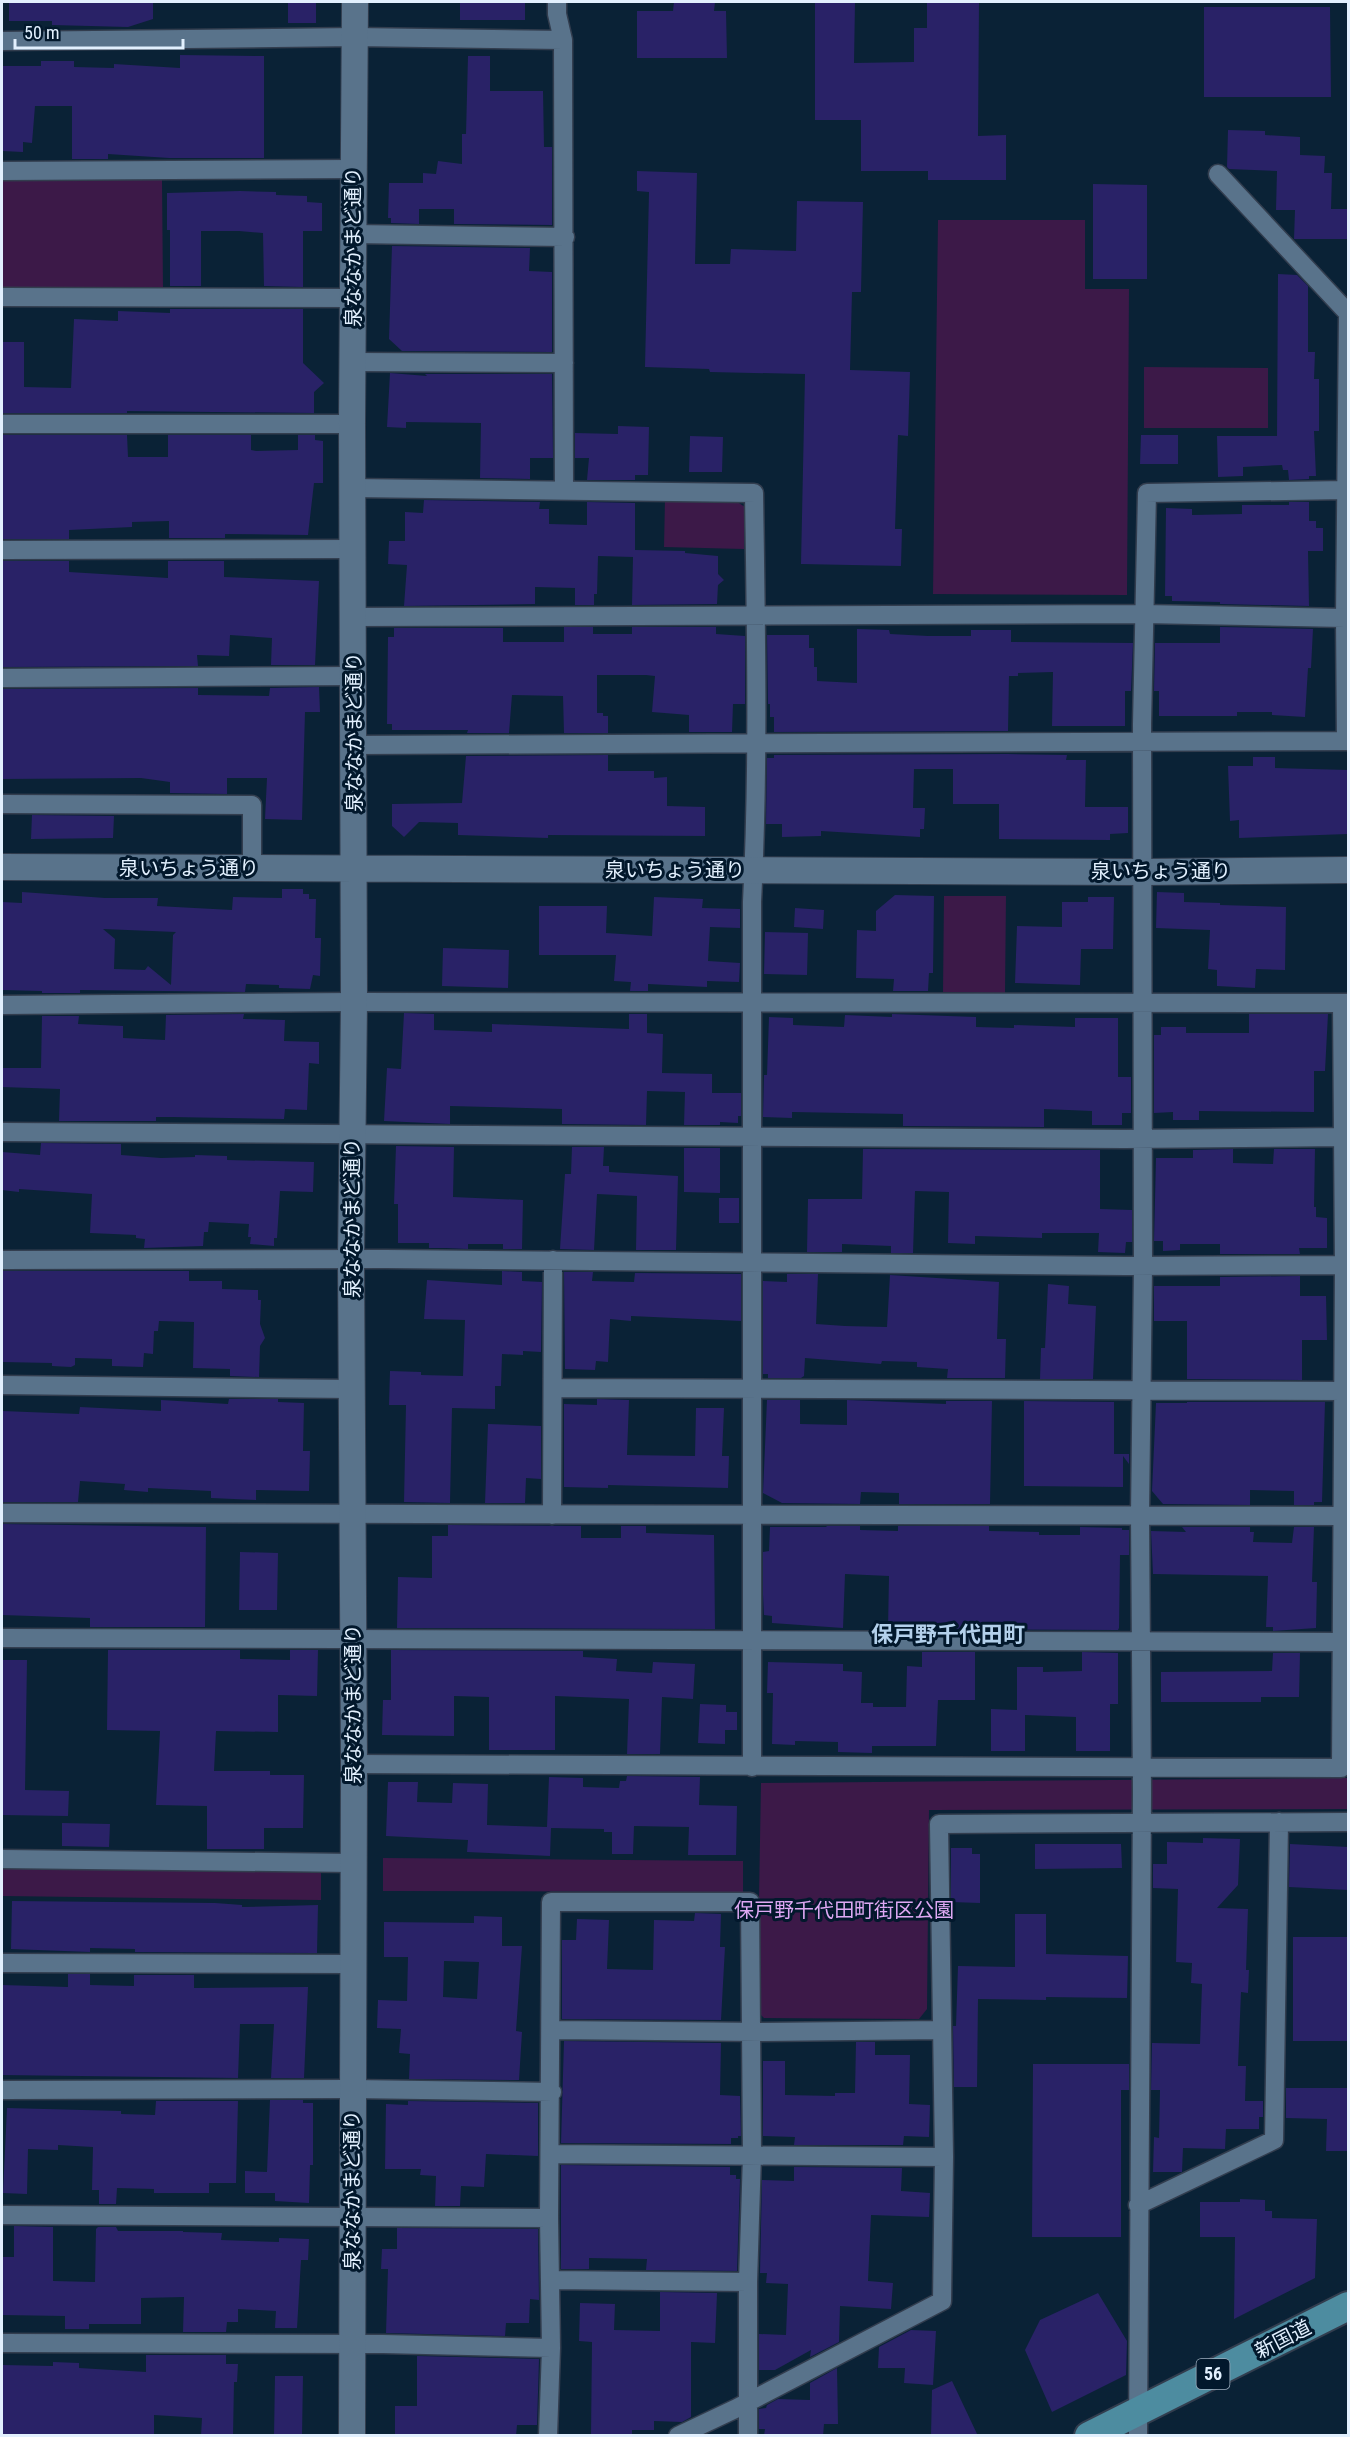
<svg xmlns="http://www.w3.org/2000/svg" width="1350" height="2437" font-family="'Roboto Condensed','Noto Sans JP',sans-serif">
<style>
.green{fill:#3c1948}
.building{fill:#292267;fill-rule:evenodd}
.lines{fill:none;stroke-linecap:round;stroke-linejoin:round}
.street-casing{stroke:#323d4e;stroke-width:21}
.secondary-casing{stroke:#323d4e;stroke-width:28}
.primary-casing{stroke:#323d4e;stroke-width:32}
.street{stroke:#59738b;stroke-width:18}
.secondary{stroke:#59738b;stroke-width:26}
.primary{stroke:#4d8ca0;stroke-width:28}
.labels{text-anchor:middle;stroke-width:6;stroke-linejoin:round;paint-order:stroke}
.shield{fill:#02182c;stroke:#9fafbf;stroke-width:1.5}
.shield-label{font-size:18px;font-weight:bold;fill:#e2f0fe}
.street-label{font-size:20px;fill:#e2f0fe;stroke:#02182c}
.park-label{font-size:20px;fill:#dea8f3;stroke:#02182c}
.quarter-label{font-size:22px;font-weight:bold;fill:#b3d0eb;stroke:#02182c}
</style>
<rect width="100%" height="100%" fill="#0a2236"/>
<!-- green -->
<path class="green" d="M2,178l160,2 1,110 -161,-1z
M938,220h147v69h44l-2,306 -194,-1z
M1144,367l124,1v60h-124z
M665,499l69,1 11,7 -1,42 -80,-2z
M944,896h62l-1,97 -62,-1z
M1348,1778v31l-419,1 -2,199 -8,10 -155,-1 -7,-7 4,-228z
M383,1858l360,3v31l-360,-1z
M2,1867l319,2v31l-319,-4z"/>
<!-- building -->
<path class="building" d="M9,2h144v17l-25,8 -76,-2v-4h-43z
M288,2h28v21h-28z
M460,2h65v18h-65z
M674,2h41l-1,9h12l1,47h-90v-47h36z
M815,2h40l-1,61 60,-1v-34h13v-26h52l-1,134 28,-1v45h-78v-9h-67v-51h-46z
M1204,7h126l1,90h-127z
M180,55l84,1v102h-95l-61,-4v5h-36v-53h-37l-3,37 -9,-1v10l-21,-1v-85h39v-5h33v6l40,1v-4l66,4z
M468,56h22v35h53l1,56h8v78l-98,-1v-15h-35v15l-28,-1v-5h-3l1,-35h34v-10l13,1 2,-13 24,3v-30h4z
M1228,130l37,1v4l35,2v18l25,1 -1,17h8l-1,36h17v30h-54l1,-29h-19l1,-39 -48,-2 -2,-2z
M637,171l60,2 -2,91h35l1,-15 65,2 1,-50 66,1 -2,90h-9l-2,78 60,2 -2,64 -10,-1 -3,94h7l-1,37 -100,-2 4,-190 -95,-2 -1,-3 -64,-2 4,-175 -12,-1z
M1093,184l54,1v94h-54z
M240,191l36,1v3l31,1v6l15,1v28h-19v56l-39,-1 -1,-53 -24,-2h-38v55h-31v-56h-3v-37z
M392,246l138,2 -1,23 23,1v80l-150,-1 -13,-12z
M1278,274l19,1 11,11v66h7l-1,27h5v52h-5l2,45h-7v3l-20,1 -1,-10h-5l-1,-5 -39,2v9l-25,1 -1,-41h60z
M170,309h133v54l21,20 -10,9v21l-187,-2v2h-125v-71h22v45l47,1 3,-69 44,2v-10l52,2z
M390,373l37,3 -2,-2h127l1,84h-23v21l-50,-1 1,-55 -75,-1v6l-19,-1z
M618,426l31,1 -1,48h-13v5h-48l2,-22h-14v-25l43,1z
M2,435h125l1,22h40v-22h83v15l5,1 42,-1v-15h17v5l8,1v42h-9l-6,52 -83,-1v4h-56v-17l-37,1v5l-63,3v9h-67z
M1141,435h37v29h-38z
M690,436l33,1 -1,35h-33z
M424,500l116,2 -1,7h10v15l38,1v-23l48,1v47l50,1v2l33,3v18l6,6 -6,5 -1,19 -85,1 1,-48 -35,-1 -1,38h-3v11h-19v-17l-40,-1v17l-131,2 3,-41 -19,-1 1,-23h16v-29l18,1z
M1289,502h20v19h7v7h7v23h-15l1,55 -89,-2v-2l-48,-1v-5h-7l1,-88 26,1v6l50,-1v-9h47z
M2,561h67v11l99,6v-17h56v16l95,4 -4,84h-44l1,-27 -42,-3 -1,21 -32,-1 1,11 -196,1z
M564,627h29v7h39v-7h84v7l29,2v68h-12l-1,28h-43v-17l-37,-3 3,-36 -9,-1h-49v38h6v3h5v17h-44l-1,-37 -51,-1 -3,38h-42l1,-3h-76v-6h-5l1,-87h6v-9h109v14h61z
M1220,627l93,2 -2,39h-3l-3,49 -33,-2v-3h-35v4h-78v-25h-5l1,-48h65z
M857,629l32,1 1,4 38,2h43v-6h40v12l122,1 -2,48h-6v35h-73l1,-54 -35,1v3h-9l-1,55 -234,1v-15h-4v-13h-2l-1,-69h42v13h5v19h3v14l40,2z
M319,687l1,25h-15l-3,108 -37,-1 2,-41h-40v16l-57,-1v-11l-29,-4 -139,1v-90l196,-1v7l71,1 1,-8z
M1008,754l59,1 -1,5h20l-1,47h43v26l-18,1v6l-111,-1v-35h-46v-35h-39l-1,39h12l-1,21h-4v8l-99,-6v5l-39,1v-13h-16l1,-66h7v-3z
M608,755v16h46v7l13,-1v29l38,1v29l-157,-1v3l-90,-3v-12l-39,-1 -15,15 -12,-11v-22l70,-1 4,-47z
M1253,757h22v11l73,2v64l-109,4v-18l-9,1 -2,-55h25z
M32,815l82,1 -1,22 -82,1z
M282,889h21v5h6v5h7l-1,39h6l-1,38 -7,-1 -3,14 -31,-1v-3l-33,-1 -1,8 -165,-2v3h-38v-2l-40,-1v-88l20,1v-11l83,6h53l-1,8 75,4 1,-13 49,1zM103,929l73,3 -3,3 -2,50 -23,-19 -3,4 -31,-1 1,-30z
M1157,892l27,1v9l36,1v2l66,2 -1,63 -29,-1 -1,19 -38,-2v-16l-9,-1 2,-39 -54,-2z
M895,895l39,1 -1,77h-4l-1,18h-35l1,-12 -38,-1 1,-48 19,1v-20z
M654,897l49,2 -1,9 38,1v19l-30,-1 -2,34 32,2 -1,19 -32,-1v6l-59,-3v7h-18l1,-9 -17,-1 2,-26h-77v-49h68l-1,27 46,3z
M1088,897h26l-1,52h-32l-1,36 -65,-2 2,-57 45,1v-25h26z
M795,908l29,2 -1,19 -29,-2z
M765,932l43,1 -1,42 -43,-1z
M443,948l66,2 -1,38 -66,-2z
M404,1013l30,1v16l58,2v-8l137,5v-15h18v19l16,1 -1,39 50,1v19h29v23h-3v7l-18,-1v3h-36l1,-33 -38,-1 -1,34 -84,-1v-15l-112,-3v18l-66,-3 3,-53 14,1z
M244,1014l-1,5 42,1 -1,21 35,1v22l-10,-1 -2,47 -22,-1 -1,10 -112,-2h-16v4h-97l1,-32 -58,-2v-19h39l1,-52h37l-1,8 45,2v12l42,2 1,-25z
M892,1014l84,3v10l38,1v-3l61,2v-9h43v59h13v36h-9v12h-30v-14l-48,-2v18l-141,-1v-12l-111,-2v6l-29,-1 1,-42h3l2,-58 24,1v7l51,2 1,-12 47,2z
M1249,1014h79l-3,57h-11v41l-115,-1v9h-26v-8l-19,1v-78h7v-8h25v6h63z
M41,1143l80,1v11l40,3 34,-1v-2l32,1v4l87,2 -1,30 -33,-1 -3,47h-3v8l-24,-2 1,-7h-3l1,-13 -40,-2 -1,10h-4l-1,14 -59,2 1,-9 -9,-1v-3l-46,-2 2,-39 -73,-5v3l-17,-2v-38l38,3z
M396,1146l58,1 -1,50 70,3 -1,49h-19v-5h-35v5l-22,-1h-17v-5h-31v-39h-4z
M572,1147h32l-1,19h6v6l69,4 -2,74h-40l1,-54 -40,-2 -3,56 -34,-1 5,-75h6z
M684,1148h36v45l-36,-1z
M863,1149l237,1v59l32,1v32h-6l-1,11 -27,-1 1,-19h-57v5l-67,-2v8l-27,-1 1,-51 -34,-1 -2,62h-22v-7l-49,-2v8h-35l1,-53h54z
M1233,1149v14l40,1 1,-15h41l-1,58h2v10l11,1v30h-28l1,6h-80v-10h-40v6l-17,1v-10h-9l2,-83h37v-8z
M719,1198h20v25h-20z
M2,1271h187v10h33v8l36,1v10h3l-1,24 5,14 -5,8 -1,31 -29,-1v-7l-37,-1 1,-46 -35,-1 -1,10h-4l-1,23 -9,-1 -1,14 -31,-1v-7l-37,-1v7l-4,2 -19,-1v-3l-50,-1z
M502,1271l20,1v9l20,1 -1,70 -18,-1v4l-21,-1 -1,32h-6v23l-43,-1 -2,95 -46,-1 2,-97h-17l1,-34 31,1v3l42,1 2,-56 -41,-1 3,-39 75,5z
M564,1272h29l-1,9 42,1 1,-9 106,1v47l-110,-5v5l-21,-2 -2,43 -12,-1 -1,9 -30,-1z
M787,1274h31l-2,50 29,2 42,1 3,-52 109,7 -2,57h9l-1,39h-58l1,-9 -31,-2v-5l-35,-1 -1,3 -76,-6 -1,18 -3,2h-33v-4h-5v-93l24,1z
M1300,1276v20h26l1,44h-25v40l-115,-1v-58h-33v-35h66v-9z
M1048,1284l21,2 -1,18 28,2 -3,73h-53l1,-31h4z
M229,1399h49v3l26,1 -1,48h7l-1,40 -53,-1v10l-45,-2v-7l-63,-3v4l-24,-2 1,-6 -45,-3 -2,21h-76v-91l77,3 1,-7 81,4v-11l67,4z
M597,1399l32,1 -2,55 68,1 1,-48h28l-2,48h7l-1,32 -120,-3v3l-44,-1v-83l33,1z
M767,1400h33v24l47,1v-25l99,4v-3h46l-2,103h-91v-11l-38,-1 -1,12 -78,-1 -19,-10z
M1024,1401l90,1v52h15v10l-6,-8v31l-99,-1z
M1187,1402h138l-3,100h-8v3h-20v-14l-44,-1v15l-87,-1 -11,-13 4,-88h31z
M488,1424l53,2v53l-15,-1 -1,25h-40z
M2,1524l204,3 -1,100h-115v-9l-88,-3z
M448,1525l133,1v12h40v-12h25v7l68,2 1,94 -318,-1 1,-51 34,1v-42h16z
M826,1526h34v4l38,1v-5h91v5l50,1v3h41v-8l42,1v2h7v25h-9l-1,73 -1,2 -230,-1 1,-53 -44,-2 -2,54 -71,-5v-7l-8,-1 -1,-20v-43l6,-1 1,-24h57z
M1182,1527h68v5h4l-1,10 39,1 2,-16h20l-2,55h5l-1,46 -43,3v-4h-7l2,-51 -115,-2 -2,-43 35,1z
M240,1552l38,1 -1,57h-38z
M108,1650h132v9l50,1v-10h28l-1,46 -39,-1v37l-62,-1 -2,40h56v4h34l-1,53h-39v21h-57v-43l-51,-1 4,-74 -53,-1z
M391,1650l192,1v6l34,2 -1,12 36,2 1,-11 42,2 -2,35 -31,-2 -2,57h-33l2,-55 -74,-3v54h-66v-53l-35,-1v40l-72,-1 1,-35h8z
M922,1652h53v48h-37l-2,46h-64v7l-34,-1v-10l-43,-1v4l-23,-1 1,-51h-6l1,-31 75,2v7l19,1 -1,31h12v4h33l1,-41 15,1z
M1082,1652l36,1v51h-8v47h-34v-34l-51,-2v36h-34v-42l26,1v-43h26v5l39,-1z
M1273,1653h27l-1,44h-38v5h-100v-30l111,-1z
M2,1660h25l-2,130 44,1 -1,25 -66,-1z
M700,1704l26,1v7h11v18h-12v14l-27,-1z
M627,1776l73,1 -1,28 38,1 -1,49h-48l1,-28 -55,-1 -1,28h-21v-22h-8v-3l-53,-1 -1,28 -83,-4 1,-12 -82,-4 2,-54h30l-1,20 35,1 1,-20 35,1 -1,41 60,2 2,-50 34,1v9l36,1 1,-7h6z
M62,1823l48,1 -1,23 -47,-1z
M1203,1838l37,1 -2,46 -21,23 31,1 -2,61h3l-1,23 -7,-1 -3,74h8l-1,35h18v16h-4v12h-33l-1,20 -42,-1 -1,24h-29l1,-35 5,1 1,-48h-9l1,-47 48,1 2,-60 -11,-1 1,-20 -16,-1 2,-73 -25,-1v-24h14v-22l36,1z
M1035,1844h86l1,24 -87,1z
M1290,1844l58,3v43l-59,-3z
M951,1848h21v6h8v49l-29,-1z
M12,1901l203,2 27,2v2l76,-2 -1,48 -182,-1v-3l-45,-1v4l-79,-3z
M695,1913l26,1 -1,33h5l-4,73 -159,-1v-79h14l1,-21 32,1 -2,49 46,1 1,-50 40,1z
M1015,1914h31v40l82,2 -1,42 -81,-1v3l-68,-1 -1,88h-23l-1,-61h3l2,-60 57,1z
M474,1916l28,1v29h20l-6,85 6,1 -3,48 -110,-1 1,-25 -11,-1 2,-24 -24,-1 1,-28 29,1 1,-44h-24v-35l90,1zM444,1961l35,1 -2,37 -34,-2z
M1293,1937h55v104h-55z
M68,1974h22v11l44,1v-11h60v13l114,-1 -4,91h-33l3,-54h-34l-2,54 -236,-3v-90l66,2z
M564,2041l157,2 -1,52 20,1 1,40h-3v2h-7v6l-170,-1z
M856,2042h19v13h35l-1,49 21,1 -1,32 -25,-1 -1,9h-109l1,-8 -32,-1v-75h22v34l50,1v-3h20z
M1033,2064h96v26h-8v147h-89z
M1286,2088h62v63h-22l1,-32 -41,-1z
M270,2100h33v3h10v62h-3l-1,38 -34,-2v-8h-30v-22l22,1z
M156,2101h82l-2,82h-27v10h-55v-4l-37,-1 -1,16h-17v-14h-7l1,-43 -35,-2v5l-30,-1 -1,45 -24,-1 4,-85 114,3v3l34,1z
M408,2101l130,2v53l-52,-2 -2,33 -23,-1 -1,20h-25l1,-30 -16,-1 1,-6h-36l1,-65 22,1z
M561,2165l169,2v8h6v4h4l-3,92 -91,-1 1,-11 -58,-1v11h-28z
M794,2167l108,1 -1,23 29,2 -1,24 -58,-2 -3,66 25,2 -2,26 -51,-3 -1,36 -29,15 1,-7 -36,20h-16v-36l27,1 2,-51 -22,-1 1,-10h-7l2,-93 32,1z
M1240,2199l25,1v11h7v7l45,1 -2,59 -81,41 1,-82h-35v-35h40z
M14,2226l39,1v54l42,1 1,-53 2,-2h18l2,4h65v1l39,1 -1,7 58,2v-4l30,1 -1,21h-7l-4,68h-22l1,-17 -38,-2v13h-11l-1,10h-43l1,-35 -43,1v26h-52v5h-24v-13l-63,-1v-58h12z
M397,2228l141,1 1,71 -9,-1 -1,24h-23l-1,13 -119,-3 2,-64h-7l1,-20h15z
M660,2292l57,1 -2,50 -24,-1v75l-9,5 -28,-1v9h-22v6h-41l1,-94 -13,-1 1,-38 35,1 -1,26 46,1z
M1098,2293l29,48 -1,34 -74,37 -27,-62 15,-30z
M911,2330l25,1 -3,54 -29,-2 1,-15h-27l1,-21z
M146,2355h80v9h12l-1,18h-3l-1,54h-32l1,-18 -48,-3v21h-152v-71l51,1v-4l26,1v5l67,4z
M417,2356l122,3 -2,66h-20l-1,11h-121v-30h22z
M837,2368l1,56h-14l-1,12h-59l1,-7h-6v-20l7,-1 1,-3 11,-6 32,1v-17z
M275,2376h28l-1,60h-28z
M952,2381l26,55h-47l1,-46z"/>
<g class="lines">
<!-- street casing -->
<g class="street-casing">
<path id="street" d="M557,2v12l6,26 1,449
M2,41l354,-4 207,3
M2,171l351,-2
M1218,174l130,139
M353,234l212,3
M2,297l351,1
M353,362l211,1
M2,424h350
M352,488l402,5c2,136 5,273 -2,409v865
M2,550l351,-1
M353,617l791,-3 201,4
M2,678l352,-2
M1346,741l-1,-123 3,-304
M354,745l994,-4
M2,804l250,1v63
M2,1005l352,-3 994,1
M2,1132l1122,7 219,-2
M2,1260l384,-1 740,7 218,-1
M2,1385l350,4
M554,1388l794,3
M2,1513l1340,3
M552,1515l1,-255
M2,1638l1338,4
M354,1764l987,4 3,-503 -2,-262
M2,1859l351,4
M2,1963l350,1
M552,2030l211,2 178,-2
M2,2090l350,-1 200,3
M550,2154l394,3
M1138,2205l136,-65 5,-318
M2,2215l547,3
M551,2280l197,2
M2,2343l381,1 168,4
M548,2436l3,-88 -2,-130 2,-316h199l2,253 -4,127v154
M678,2436l57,-27 207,-108 2,-144 -5,-333 409,-2
M1138,2436l4,-643 -2,-278 3,-249 -1,-542 5,-231 199,-3"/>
</g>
<!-- secondary casing -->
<g class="secondary-casing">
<path id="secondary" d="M2,867l1141,5 205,-2
M352,2436l2,-672 -3,-505 3,-257 -2,-578 3,-422"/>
</g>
<!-- primary casing -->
<g class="primary-casing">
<path id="primary" d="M1089,2436l259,-130"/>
</g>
<!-- street -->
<use href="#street" class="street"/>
<!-- secondary -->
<use href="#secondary" class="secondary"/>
<!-- primary -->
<use href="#primary" class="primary"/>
</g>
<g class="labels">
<!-- shield labels -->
<rect class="shield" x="1196.5" y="2359" width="33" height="30" rx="4.5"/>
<g class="shield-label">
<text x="1213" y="2380">56</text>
</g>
<!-- street labels -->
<g class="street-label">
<text transform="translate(353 247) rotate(-90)" y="7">泉ななかまど通り</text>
<text transform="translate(354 732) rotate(-90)" y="7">泉ななかまど通り</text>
<text x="189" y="875">泉いちょう通り</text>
<text x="675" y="877">泉いちょう通り</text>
<text x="1161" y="878">泉いちょう通り</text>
<text transform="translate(352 1218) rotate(-90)" y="7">泉ななかまど通り</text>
<text transform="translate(353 1704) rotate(-90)" y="7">泉ななかまど通り</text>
<text transform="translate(352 2190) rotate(-90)" y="7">泉ななかまど通り</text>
<text transform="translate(1283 2339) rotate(-27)" y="7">新国道</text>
</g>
<!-- park labels -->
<g class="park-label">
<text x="844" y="1917">保戸野千代田町街区公園</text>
</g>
<!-- quarter labels -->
<g class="quarter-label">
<text x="948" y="1642">保戸野千代田町</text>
</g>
</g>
<!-- border -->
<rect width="1350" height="2437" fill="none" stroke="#e2f0fe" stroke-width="6"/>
<!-- scale -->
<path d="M15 39v9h168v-9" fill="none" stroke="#e2f0fe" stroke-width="3"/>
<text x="24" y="39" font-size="18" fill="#e2f0fe" stroke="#02182c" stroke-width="4.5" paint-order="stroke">50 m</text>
</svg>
